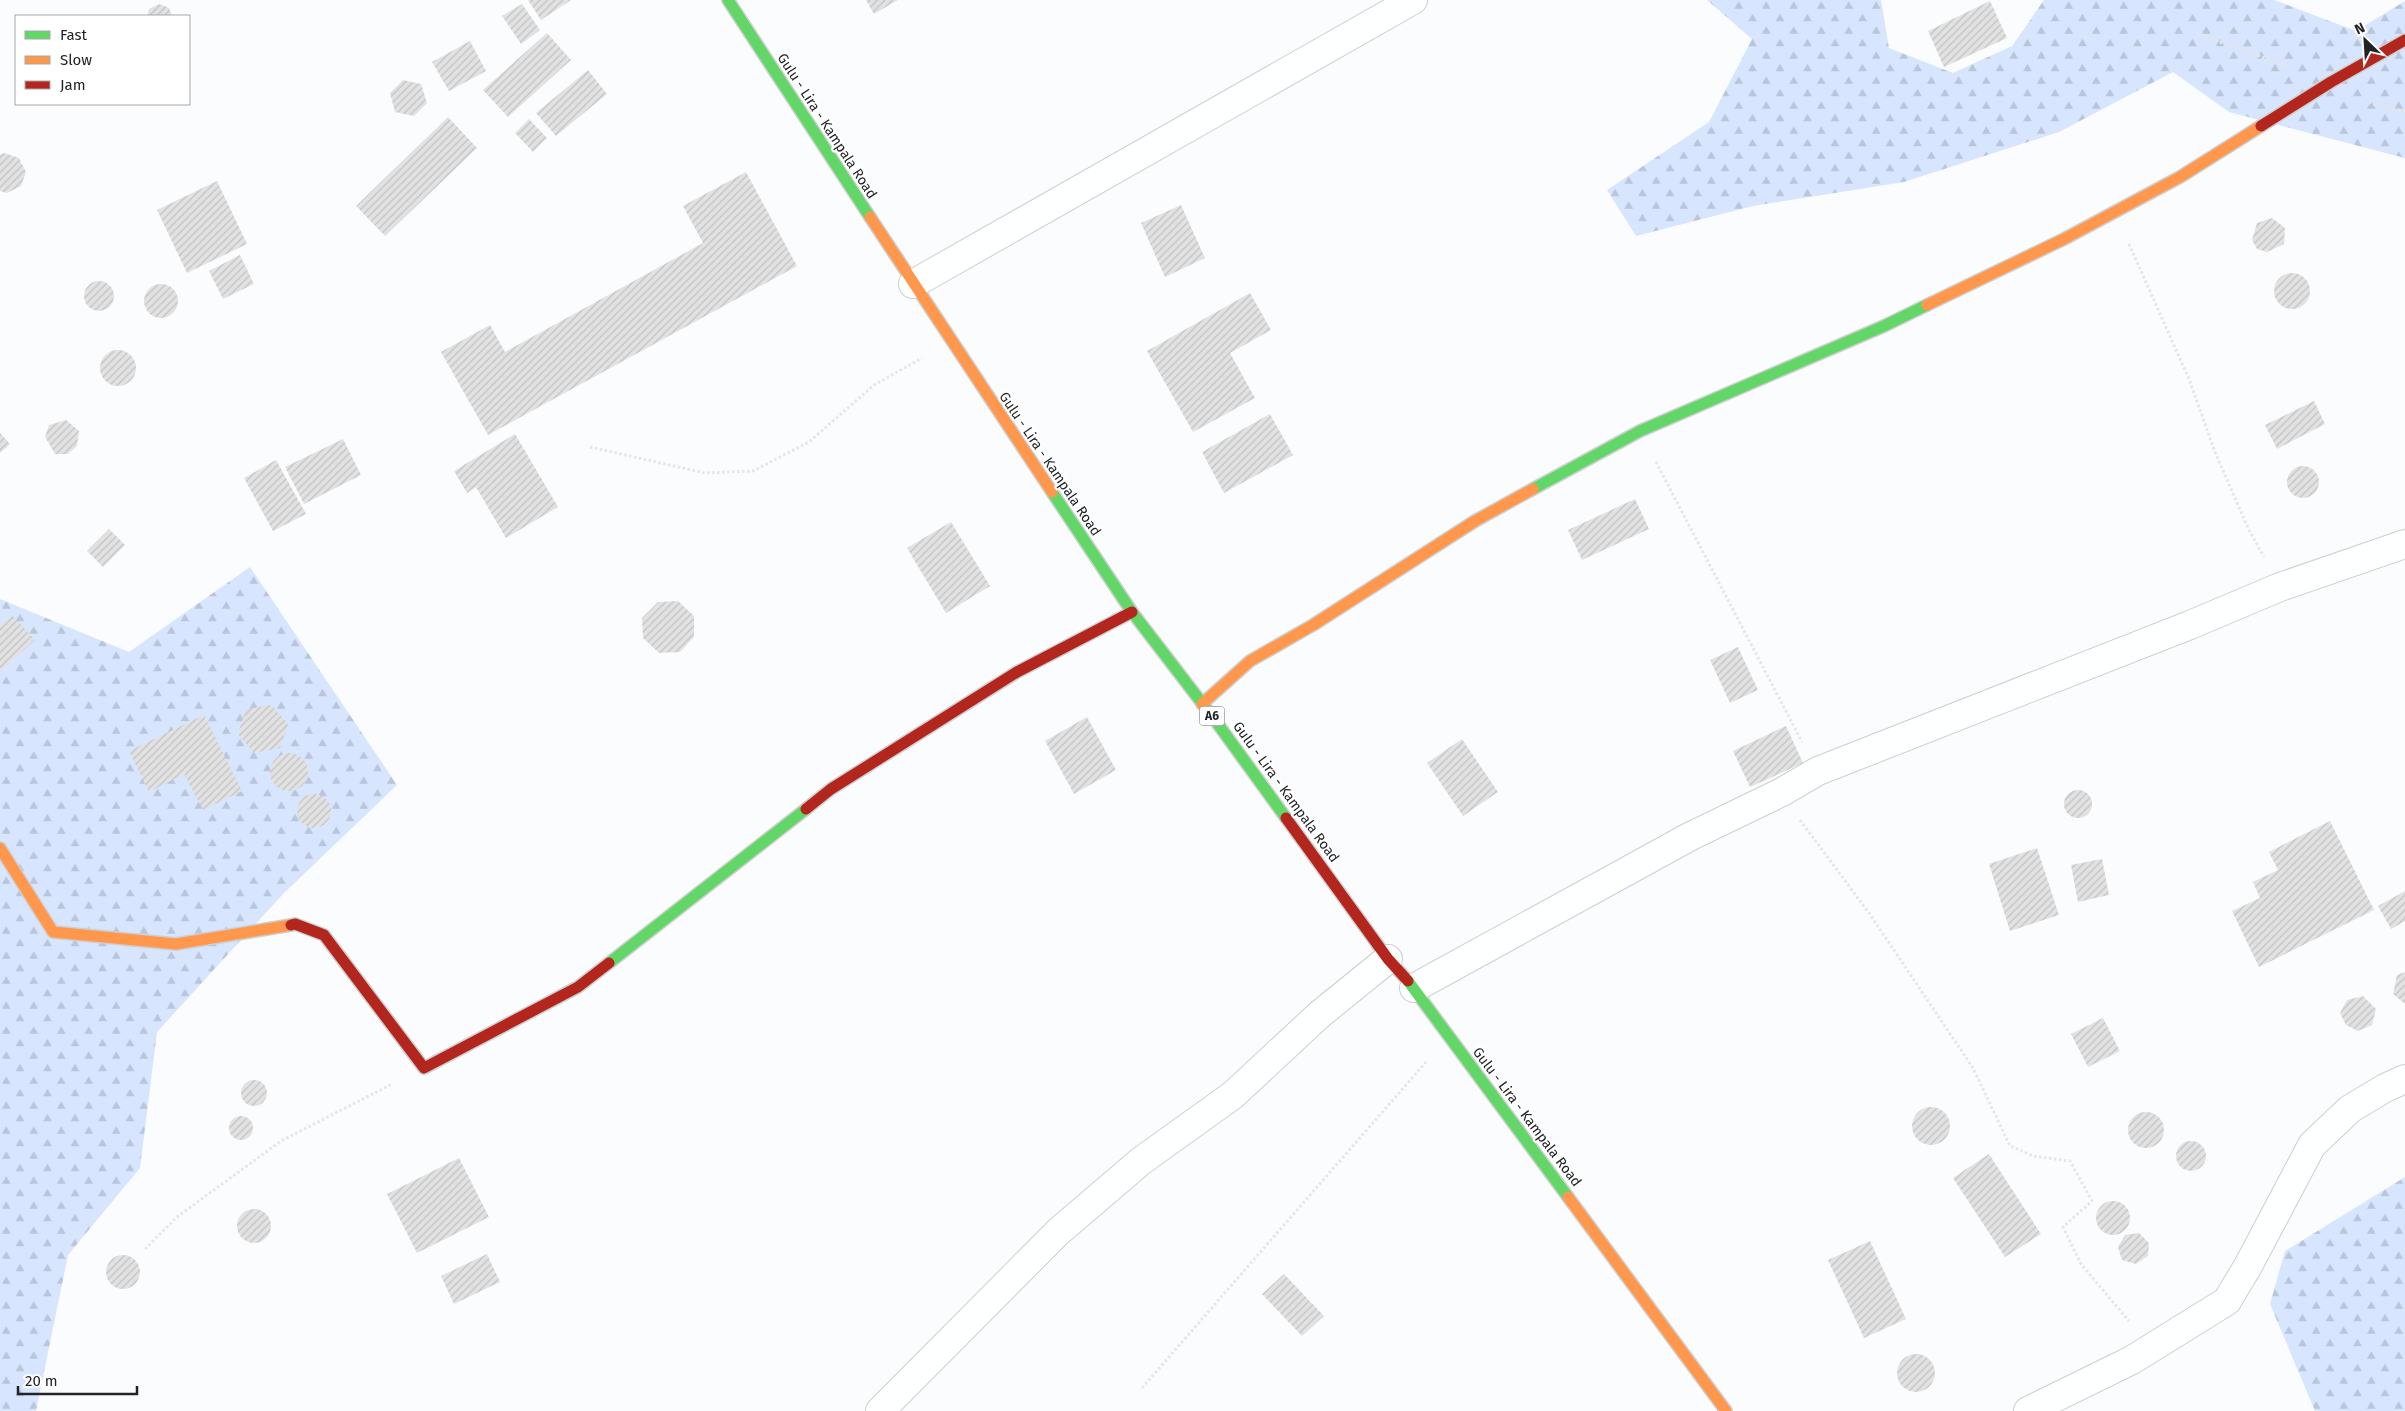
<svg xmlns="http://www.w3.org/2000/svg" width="2405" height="1411" font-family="'Fira Sans',sans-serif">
  <defs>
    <pattern id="forest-firs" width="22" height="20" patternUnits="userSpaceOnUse" patternTransform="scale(1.25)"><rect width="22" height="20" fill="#d7e6fe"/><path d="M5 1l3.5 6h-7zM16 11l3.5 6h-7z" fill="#b8c5da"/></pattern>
    <pattern id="building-hatch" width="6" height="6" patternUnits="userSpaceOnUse" patternTransform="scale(1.25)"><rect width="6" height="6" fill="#e2e2e2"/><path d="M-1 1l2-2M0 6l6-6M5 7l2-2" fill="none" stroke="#c2c2c2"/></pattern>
  </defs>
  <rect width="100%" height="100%" fill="#fafcfe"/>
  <path fill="url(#forest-firs)" d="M1707,0H1881L1889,48L1953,73L2012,46L2044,0H2274L2356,31L2405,1V158L2229,112L2173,72L2059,132L1904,182L1753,206L1636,236L1607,190L1709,122L1752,39Z
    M250,567L397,785L283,894L157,1032L140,1168L68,1255L36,1411H0V599L129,652Z
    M2405,1177V1411H2315L2270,1304L2285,1251Z"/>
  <path fill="url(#building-hatch)" d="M528,0H571L541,20Z
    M866,0H898L874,14Z
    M1990,1L2007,38L1944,67L1928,31Z
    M159,4L169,8L172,16H147L149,9Z
    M522,4L540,30L521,44L502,16Z
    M547,33L571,60L508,117L483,90Z
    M470,41L486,71L449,91L432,62Z
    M588,70L607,94L556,136L536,113Z
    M403,80L421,84L427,103L414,116L395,112L390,93Z
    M448,117L477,148L385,236L356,206Z
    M529,119L547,138L533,152L515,133Z
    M4,153L19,158L26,172L21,186L7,193L0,191V155Z
    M746,172L797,266L488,435L441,352L490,325L505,352L703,243L683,206Z
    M217,181L247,244L187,273L157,210Z
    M1181,205L1205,258L1165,277L1141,223Z
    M2272,218L2285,228L2284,244L2267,252L2257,249L2252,240L2257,223Z
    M240,255L254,284L223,299L209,271Z
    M2274 291a18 18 0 1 1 36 0a18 18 0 1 1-36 0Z
    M84 296a15 15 0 1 1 30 0a15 15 0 1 1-30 0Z
    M144 301a17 17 0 1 1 34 0a17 17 0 1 1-34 0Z
    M1250,293L1271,330L1230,353L1255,398L1193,432L1147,351Z
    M100 368a18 18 0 1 1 36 0a18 18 0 1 1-36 0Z
    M2314,401L2325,424L2277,449L2265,425Z
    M1270,414L1293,455L1224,493L1202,452Z
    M66,420L79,431L77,446L68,454H55L45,437L49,425Z
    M0,433L10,444L0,453Z
    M515,434L558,507L506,538L476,487L467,493L454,471Z
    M343,439L361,475L304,504L285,467Z
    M276,460L306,514L273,531L244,478Z
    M2287 482a16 16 0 1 1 32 0a16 16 0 1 1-32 0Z
    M1635,499L1649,529L1582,560L1568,530Z
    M951,522L990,586L946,613L907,548Z
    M109,529L125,545L103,567L87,551Z
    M678,601L694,616V637L680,652L659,653L643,638L642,618L658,602Z
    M12,615L35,640L0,672V627Z
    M1738,647L1758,690L1730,703L1710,660Z
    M271,705L288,724L280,748L254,753L238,734L246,709Z
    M204,715L242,791L203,810L184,774L149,792L129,751Z
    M1087,717L1116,770L1074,794L1045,741Z
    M1786,726L1803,763L1750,787L1733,751Z
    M1462,739L1498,792L1463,816L1427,763Z
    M270 772a19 19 0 1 1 38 0a19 19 0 1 1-38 0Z
    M2064 804a14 14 0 1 1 28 0a14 14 0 1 1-28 0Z
    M297 811a17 17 0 1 1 34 0a17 17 0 1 1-34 0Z
    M2330,821L2374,910L2259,967L2232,911L2260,898L2253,882L2278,870L2269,852Z
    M2037,848L2059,915L2010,931L1989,864Z
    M2102,859L2109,895L2078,902L2071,865Z
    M2405,891V921L2391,929L2378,906Z
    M2405,972V1004L2393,994L2397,975Z
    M2363,996L2376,1009L2372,1025L2358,1031L2346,1025L2340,1013L2347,1000Z
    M2103,1018L2120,1051L2088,1067L2071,1034Z
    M241 1093a13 13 0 1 1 26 0a13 13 0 1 1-26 0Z
    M1912 1126a19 19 0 1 1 38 0a19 19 0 1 1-38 0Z
    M2128 1130a18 18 0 1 1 36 0a18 18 0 1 1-36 0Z
    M229 1128a12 12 0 1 1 24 0a12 12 0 1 1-24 0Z
    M2176 1156a15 15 0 1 1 30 0a15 15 0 1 1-30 0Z
    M1989,1154L2041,1234L2005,1257L1953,1178Z
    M459,1158L489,1217L417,1253L387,1194Z
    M2096 1218a17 17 0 1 1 34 0a17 17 0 1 1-34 0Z
    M237 1226a17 17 0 1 1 34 0a17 17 0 1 1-34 0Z
    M2139,1233L2149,1243L2148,1256L2136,1264L2122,1260L2118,1247L2125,1235Z
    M1870,1241L1906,1319L1864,1338L1828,1260Z
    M487,1254L500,1282L454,1304L441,1276Z
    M106 1272a17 17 0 1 1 34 0a17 17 0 1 1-34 0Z
    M1284,1274L1324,1316L1302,1336L1262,1294Z
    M1897 1373a19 19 0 1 1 38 0a19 19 0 1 1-38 0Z"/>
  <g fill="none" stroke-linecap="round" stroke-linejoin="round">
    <defs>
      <path id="street" d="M913,284L1413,0
        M1414,988L1691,836L1782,792L1818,771L2190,625L2280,587L2405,544
        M880,1411L1058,1232L1141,1161L1233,1095L1319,1015L1388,959
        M2028,1411L2132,1360L2227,1301L2248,1266L2312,1145L2350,1109L2385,1088L2405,1079"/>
      <path id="fast" d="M728,0L870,217
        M1533,489L1640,431L1884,326L1927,305
        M1052,492L1132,612L1215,720L1286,818
        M609,963L806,809
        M1408,981L1568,1197"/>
      <path id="slow" d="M870,217L1052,492
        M1927,305L2064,239L2180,177L2261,126
        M1202,704L1250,661L1313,625L1475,521L1533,489
        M0,848L53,932L176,944L291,925
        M1568,1197L1726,1411"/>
      <path id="jam" d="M2261,126L2331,82L2405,40
        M806,809L831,789L1017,672L1132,612
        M1286,818L1388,959L1408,981
        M291,925L295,924L324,935L424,1068L578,987L609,963"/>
    </defs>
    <use href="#street" stroke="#cecfd1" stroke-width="30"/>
    <use href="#fast" stroke="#cecfd1" stroke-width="14"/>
    <use href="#slow" stroke="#cecfd1" stroke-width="14"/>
    <use href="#jam" stroke="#cecfd1" stroke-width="14"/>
    <path stroke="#e6e6e6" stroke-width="3" stroke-dasharray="2.5 2.5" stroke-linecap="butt" d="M2201,35L2290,67
      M2369,102L2380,107L2405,111
      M2129,244L2189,379L2215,452L2248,528L2264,557
      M590,447L705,473L753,471L809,442L874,385L922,358
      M1656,462L1802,742
      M1800,820L1869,913L1973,1068L2010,1146L2033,1156L2070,1161L2092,1201L2063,1227L2081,1264L2129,1321
      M145,1249L177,1217L281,1141L392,1084
      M1142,1388L1426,1062"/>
    <use href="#street" stroke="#feffff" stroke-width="28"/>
    <use href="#fast" stroke="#63d668" stroke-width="11"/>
    <use href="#slow" stroke="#ff974d" stroke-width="11"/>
    <use href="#jam" stroke="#b3261e" stroke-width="11"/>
  </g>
  <g text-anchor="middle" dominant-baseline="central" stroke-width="4.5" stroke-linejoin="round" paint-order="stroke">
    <rect fill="#fff" stroke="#646566" stroke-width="1" x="1199.5" y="706.5" width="25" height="19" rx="4"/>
    <g font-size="12" font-weight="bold" fill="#222325">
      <text x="1212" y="716">A6</text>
    </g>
    <g font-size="14" fill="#222325" stroke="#fff">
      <text transform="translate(827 126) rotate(57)">Gulu - Lira - Kampala Road</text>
      <text transform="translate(1050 464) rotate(56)">Gulu - Lira - Kampala Road</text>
      <text transform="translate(1286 792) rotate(54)">Gulu - Lira - Kampala Road</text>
      <text transform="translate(1527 1117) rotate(53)">Gulu - Lira - Kampala Road</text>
    </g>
  </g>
  <rect x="15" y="15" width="175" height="90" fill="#ffffff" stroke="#a7a7a8"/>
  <rect x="25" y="31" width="25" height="8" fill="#63d668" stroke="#a7a7a8"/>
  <text x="60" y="40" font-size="15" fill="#222325">Fast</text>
  <rect x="25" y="56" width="25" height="8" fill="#ff974d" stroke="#a7a7a8"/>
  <text x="60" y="65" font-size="15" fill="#222325">Slow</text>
  <rect x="25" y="81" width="25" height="8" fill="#b3261e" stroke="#a7a7a8"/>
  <text x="60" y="90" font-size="15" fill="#222325">Jam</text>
  <g transform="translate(2365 40) rotate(335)" stroke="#ffffff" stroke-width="4" paint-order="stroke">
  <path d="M0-4L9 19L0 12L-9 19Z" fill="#222325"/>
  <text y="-8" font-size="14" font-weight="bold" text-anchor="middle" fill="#222325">N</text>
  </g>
  <path d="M18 1386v8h119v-8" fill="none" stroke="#222325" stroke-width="2.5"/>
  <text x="25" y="1386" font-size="15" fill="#222325" stroke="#ffffff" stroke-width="4" paint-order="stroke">20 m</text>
</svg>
